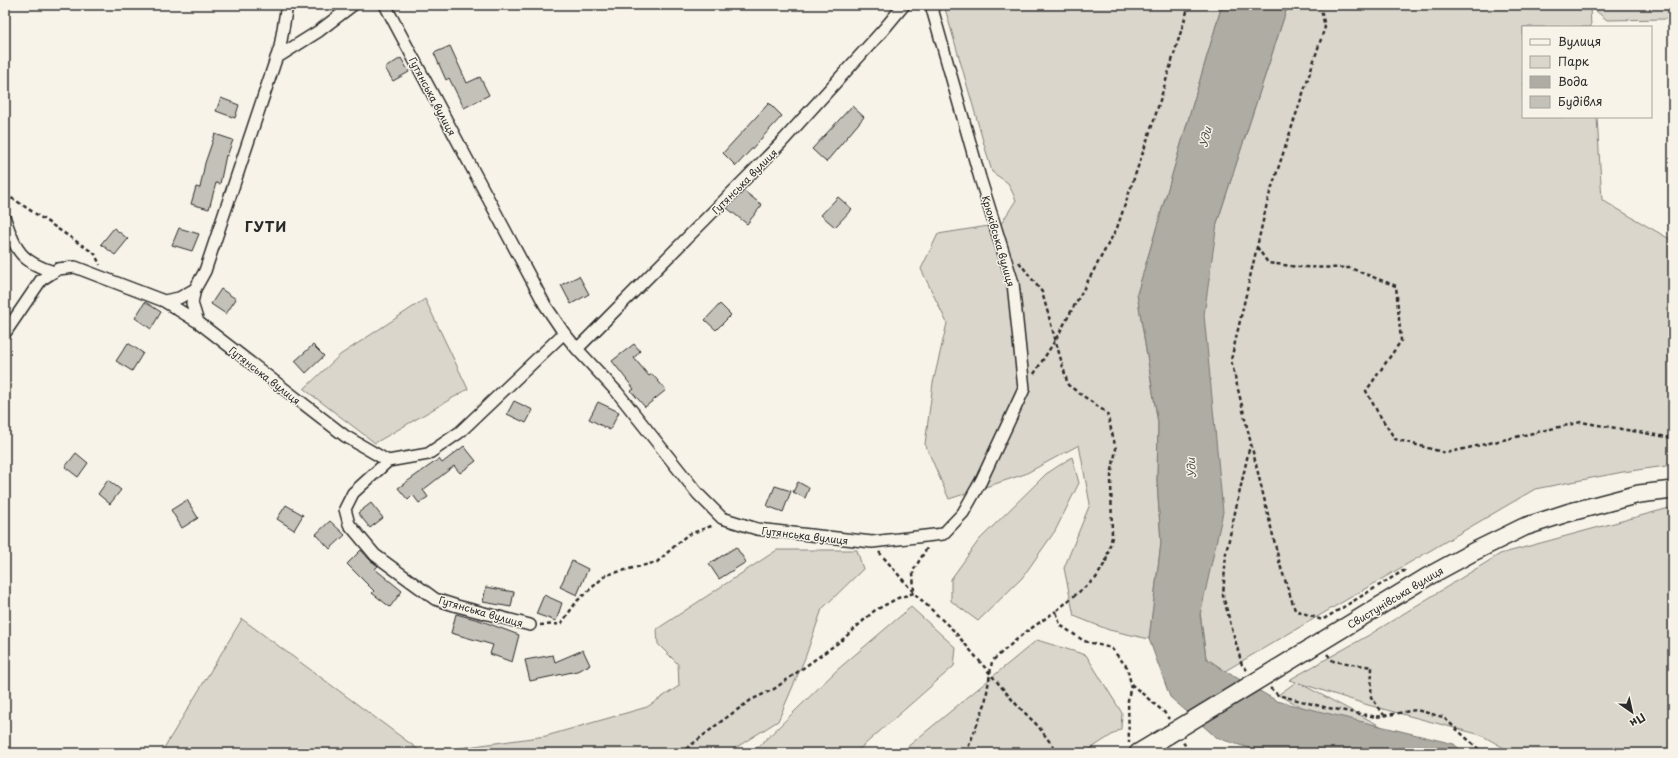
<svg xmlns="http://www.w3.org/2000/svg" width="1678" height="758" font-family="'Playpen Sans',sans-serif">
  <rect width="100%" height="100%" fill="#f7f3e8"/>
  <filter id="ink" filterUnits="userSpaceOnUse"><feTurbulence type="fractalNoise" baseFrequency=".025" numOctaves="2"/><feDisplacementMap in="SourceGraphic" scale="8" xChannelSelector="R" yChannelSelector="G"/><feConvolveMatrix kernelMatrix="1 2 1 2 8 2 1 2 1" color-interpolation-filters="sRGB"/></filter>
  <g filter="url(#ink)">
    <path fill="#dad6cc" stroke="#82807c" d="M944,5H1222L1137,294L1158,423L1157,481L1161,543L1149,639L1109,630L1074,616L1064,568L1090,504L1079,445L1025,474L949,499L925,444L933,383L947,323L921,269L938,234L1001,224L1016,200L1008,183L992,172Z
      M1288,5H1673V17L1667,19L1607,20L1590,6L1591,27H1523V117H1597L1602,200L1673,241V465L1623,472L1535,489L1225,671L1206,658L1200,611L1199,315L1217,223Z
      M425,299L468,389L375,443L304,389L340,355Z
      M1072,457L1079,483L1055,531L1022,578L978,621L951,601V579L979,540L1046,474Z
      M1673,507V753H1513L1481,735L1368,705L1299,683L1432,753H1395L1278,695L1296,682L1289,680L1369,635L1500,554Z
      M777,550H857L863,569L822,609L805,658L778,721L732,750L725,753H424L546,736L647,707L679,686L678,664L658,644L657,629Z
      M911,607L956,648L954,666L855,753H752L837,670Z
      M242,619L423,753H161Z
      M1037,640L1086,655L1122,713L1121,729L1084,753H900Z"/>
    <path fill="#afaca4" stroke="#7a7874" d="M1222,5H1288L1217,223L1204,315L1223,512L1200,615L1206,658L1225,671L1277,701L1454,744L1464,753H1265L1217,738L1170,697L1149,639L1161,543L1157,481L1158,423L1137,294Z"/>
    <path fill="#c4c1b9" stroke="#2b2b2b" d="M450,46L467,83L480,77L489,95L464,108L449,78L446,80L434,53Z
      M401,58L409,72L393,81L385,68Z
      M221,98L239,105L235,118L216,111Z
      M769,103L782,116L736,166L723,153Z
      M852,106L864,117L826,162L812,149Z
      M215,134L233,140L227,156L226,155L220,184L216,183L209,209L191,204L196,187L200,188L205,163Z
      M744,191L762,205L747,224L727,208Z
      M838,197L852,209L835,227L821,215Z
      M114,228L128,239L115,255L101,244Z
      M179,228L199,234L192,251L172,245Z
      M579,276L589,294L571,304L561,285Z
      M221,289L236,299L226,314L211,304Z
      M145,302L161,312L151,329L135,318Z
      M720,304L731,315L716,330L705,320Z
      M128,343L143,353L132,371L116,361Z
      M634,344L640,351L634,358L649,376L652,374L666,390L645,407L631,391L634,389L612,361Z
      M313,345L324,356L306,373L295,361Z
      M514,401L533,410L526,423L507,414Z
      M598,402L619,412L610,430L589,419Z
      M464,446L476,461L460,473L454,466L423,490L428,497L419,503L413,495L408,500L398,488L439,459L442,463Z
      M76,453L88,463L78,477L65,467Z
      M108,480L121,490L110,504L98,494Z
      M798,482L809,488L805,498L793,492Z
      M775,486L791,491L783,512L767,506Z
      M187,500L198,518L182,528L171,510Z
      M371,503L383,518L370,528L358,513Z
      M286,505L303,515L294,530L277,519Z
      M330,521L345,535L330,549L316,534Z
      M736,547L746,562L719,579L709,564Z
      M361,550L370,560L378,566L375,569L402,591L390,607L372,593L374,591L347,564Z
      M572,561L588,569L577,595L560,587Z
      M486,587L514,592L511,607L483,602Z
      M544,595L562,603L556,621L536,614Z
      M456,614L479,620L519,635L512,662L490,654L493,645L451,633Z
      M583,650L590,665L577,671L530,681L525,660L553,655L555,662Z"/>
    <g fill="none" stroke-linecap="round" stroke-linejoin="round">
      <defs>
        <path id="street" d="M385,5L545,305L564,333L577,349L617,392L698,494L722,518L757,529L872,542L943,534L963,513L981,481L1024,389L1013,283L980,178L931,5
          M276,58L319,31L353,5
          M5,219C16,250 20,262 54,272
          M195,289L192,303L198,322
          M164,301L198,322L345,436L388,461L428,454L460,432L564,333
          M5,333L41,280L58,269L75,267L164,301L179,298L195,289L205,271L280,47L287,5
          M577,349L780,144L884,29L904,5
          M388,461L353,493L345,509L349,524L375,555L435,599L457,606L530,625"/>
        <path id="primary" d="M1278,668L1427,577L1473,552L1524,527L1567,513L1639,494L1673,490
          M1138,753L1168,735"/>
      </defs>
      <use href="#street" stroke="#2b2b2b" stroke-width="14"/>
      <use href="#primary" stroke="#2b2b2b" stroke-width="20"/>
      <path stroke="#2b2b2b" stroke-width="2.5" stroke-dasharray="4 3" stroke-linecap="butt" d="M1320,5L1325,27L1268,199L1231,360L1280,565L1295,610L1322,620L1403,571L1407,572
        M5,195L15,200L95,254L100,265
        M1257,247L1268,263L1299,267L1350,268L1396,286L1401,341L1366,391L1377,411L1395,439L1446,453L1581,422L1673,438
        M1019,262L1042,292L1068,385L1107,413L1116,449L1111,476L1112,537L1106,561L1096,578L1056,611L1060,625L1084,641L1111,648L1127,667L1131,684L1128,700L1129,743
        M1034,374L1056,339L1117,228L1154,120L1189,5
        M879,552L914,593L954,631L1015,703L1038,726L1058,753
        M540,625L561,624L577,601L606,575L657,562L687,535L714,525
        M1327,654L1333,661L1372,667L1371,697L1384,715
        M1247,670L1242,665L1223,596L1226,553L1250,445
        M1131,684L1164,712L1169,719
        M1270,688L1278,695L1324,707L1376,717L1416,710L1443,717L1483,753
        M1183,742L1190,753
        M681,753L723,720L751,700L774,689L842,640L874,611L898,598L914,593L913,571L927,548
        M966,753L985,704L992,661L1023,634L1056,611"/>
      <use href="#street" stroke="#f7f3e8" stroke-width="11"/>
      <use href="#primary" stroke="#f7f3e8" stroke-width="17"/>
      <defs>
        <path id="primary-bridge" d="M1168,735L1278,668"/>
      </defs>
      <use href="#primary-bridge" stroke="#2b2b2b" stroke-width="20" stroke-linecap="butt"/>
      <use href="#primary-bridge" stroke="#f7f3e8" stroke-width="17"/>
    </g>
  </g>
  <g text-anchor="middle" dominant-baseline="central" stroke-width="3" stroke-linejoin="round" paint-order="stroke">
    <g font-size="10" fill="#2b2b2b" stroke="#f7f3e8">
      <text transform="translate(433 96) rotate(62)">Гутянська вулиця</text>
      <text transform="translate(744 181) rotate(-45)">Гутянська вулиця</text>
      <text transform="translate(999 241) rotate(74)">Крюківська вулиця</text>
      <text transform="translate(265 375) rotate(38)">Гутянська вулиця</text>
      <text transform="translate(805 535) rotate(7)">Гутянська вулиця</text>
      <text transform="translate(1395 597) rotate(-31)">Свистунівська вулиця</text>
      <text transform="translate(481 611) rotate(16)">Гутянська вулиця</text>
    </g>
    <g font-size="11" font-style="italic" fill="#53524f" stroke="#f7f3e8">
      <text transform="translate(1205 137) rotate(-76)">Уди</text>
      <text transform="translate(1191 468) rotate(-95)">Уди</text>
    </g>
    <g font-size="14" font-weight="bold" letter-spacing="1" fill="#2b2b2b" stroke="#f7f3e8">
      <text x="266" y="226">ГУТИ</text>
    </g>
  </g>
  <rect width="1678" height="758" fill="none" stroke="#f7f3e8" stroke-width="20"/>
  <rect x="10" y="10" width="1658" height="738" fill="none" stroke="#2b2b2b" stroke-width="1.5" filter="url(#ink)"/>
  <rect x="1522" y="26" width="130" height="92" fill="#f7f3e8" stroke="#a5a39c"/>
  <rect x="1530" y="39" width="20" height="6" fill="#f7f3e8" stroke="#a5a39c"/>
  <text x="1558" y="46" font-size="12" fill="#2b2b2b">Вулиця</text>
  <rect x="1530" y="56" width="20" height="12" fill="#dad6cc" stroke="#a5a39c"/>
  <text x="1558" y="66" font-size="12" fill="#2b2b2b">Парк</text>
  <rect x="1530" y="76" width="20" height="12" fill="#afaca4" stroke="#a5a39c"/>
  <text x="1558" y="86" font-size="12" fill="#2b2b2b">Вода</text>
  <rect x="1530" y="96" width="20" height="12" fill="#c4c1b9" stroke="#a5a39c"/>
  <text x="1558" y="106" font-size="12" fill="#2b2b2b">Будівля</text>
  <g transform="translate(1632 712) rotate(146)" stroke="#f7f3e8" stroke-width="3" paint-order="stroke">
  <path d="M0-3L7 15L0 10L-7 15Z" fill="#2b2b2b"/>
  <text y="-6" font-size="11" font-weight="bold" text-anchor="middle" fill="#2b2b2b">Пн</text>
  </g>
</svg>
